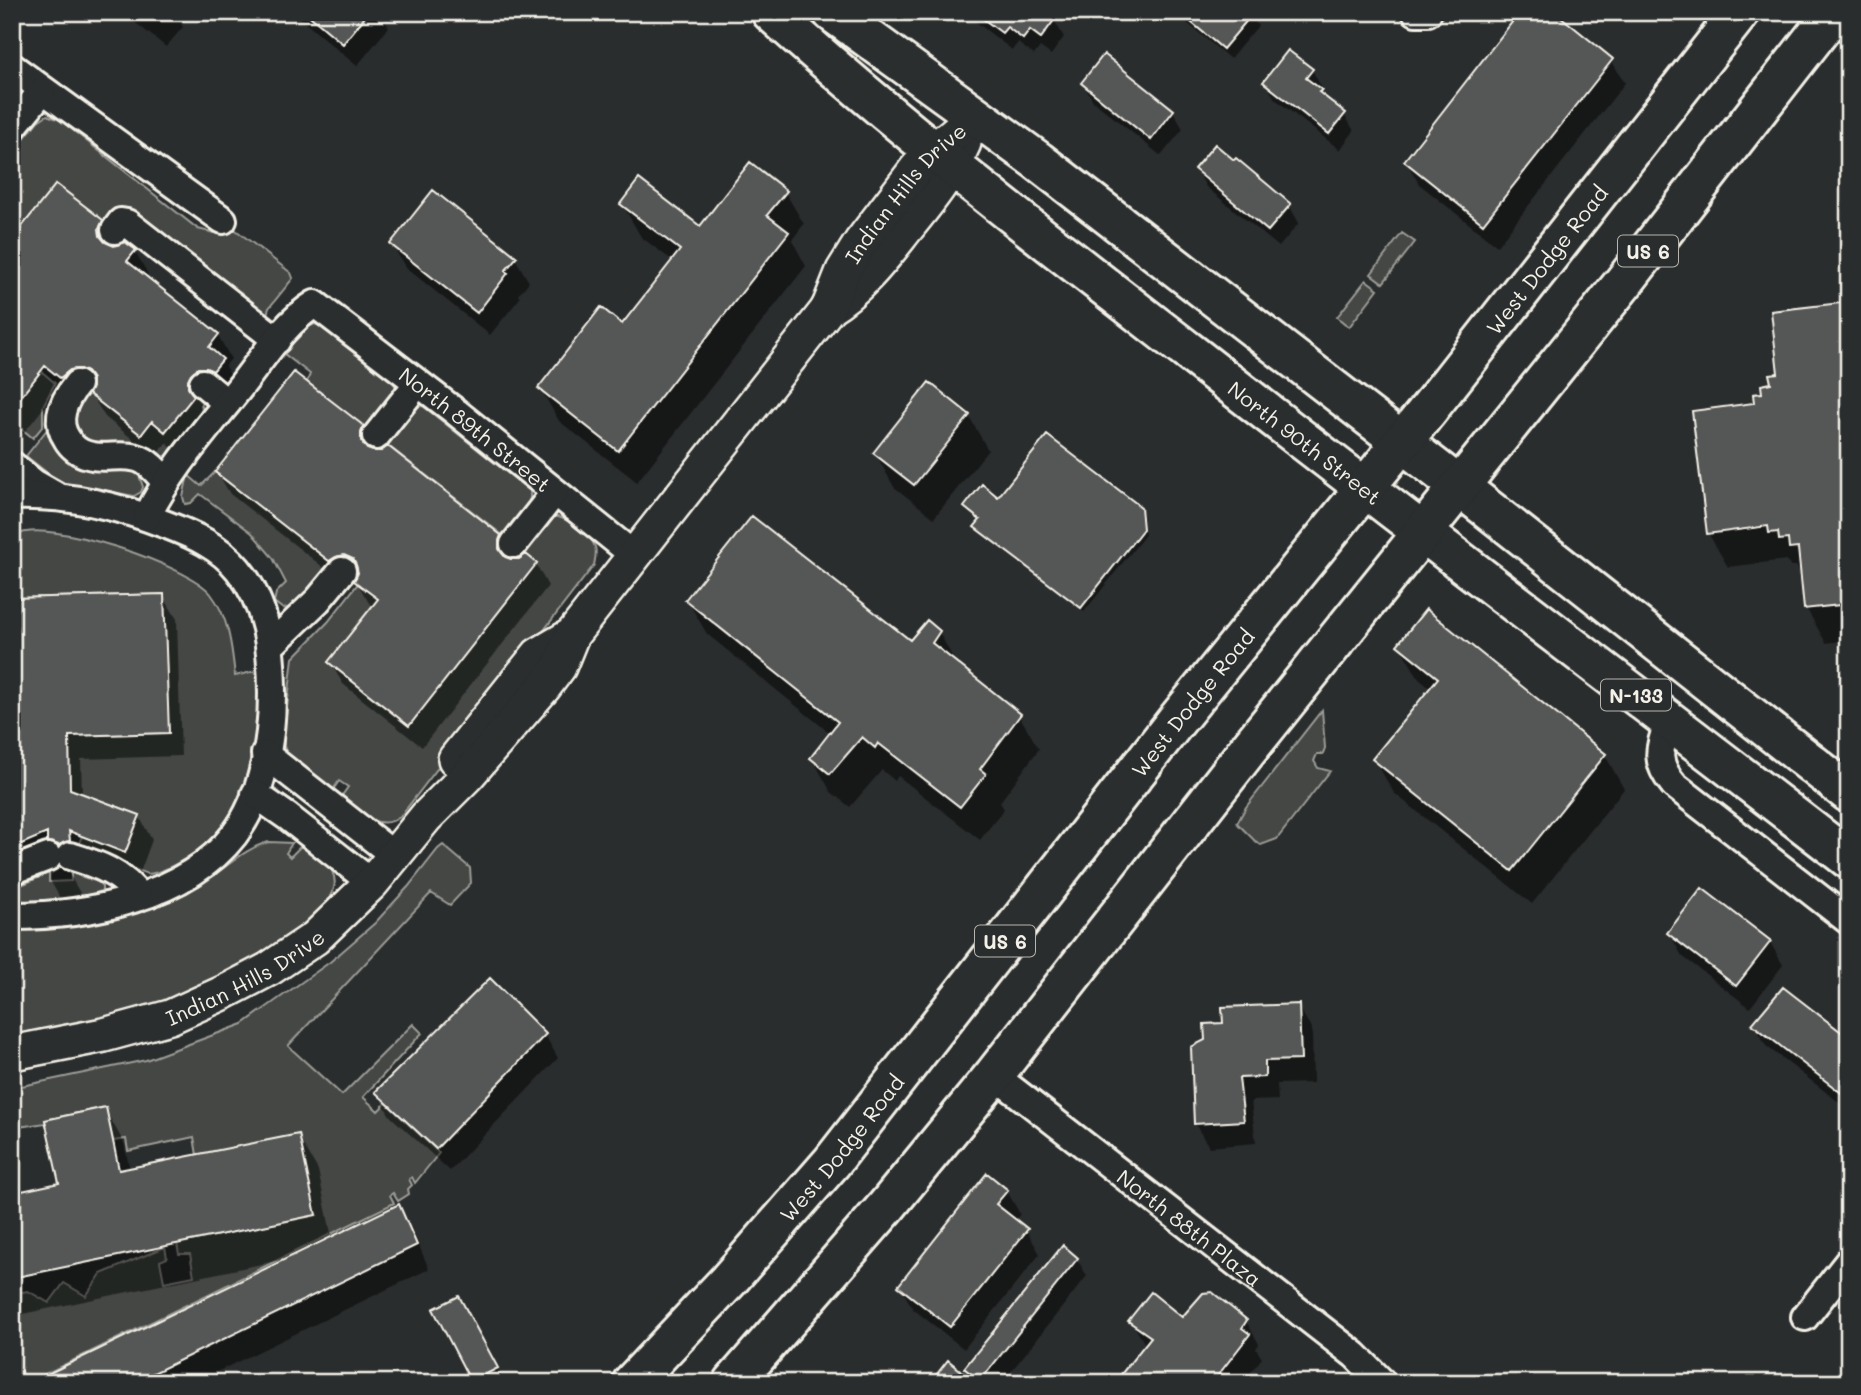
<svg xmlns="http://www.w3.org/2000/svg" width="1861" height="1395" font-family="Mali,sans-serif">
  <rect width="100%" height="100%" fill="#2a2d2e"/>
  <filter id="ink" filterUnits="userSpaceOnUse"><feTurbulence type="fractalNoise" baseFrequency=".0143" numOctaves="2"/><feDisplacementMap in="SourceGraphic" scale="14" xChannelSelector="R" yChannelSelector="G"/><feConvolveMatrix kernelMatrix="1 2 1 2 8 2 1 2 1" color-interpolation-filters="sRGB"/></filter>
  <g filter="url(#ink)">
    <path fill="#444645" stroke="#9c9c96" stroke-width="2" d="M47,115L60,120L198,229L214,233L232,227L291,273L293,278L269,308L266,317L120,210L113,212L104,221L56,184L12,239V154L38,121Z
      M1402,233L1415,242L1383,283L1371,274Z
      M1366,280L1378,289L1349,327L1337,317Z
      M315,324L325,328L394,383L397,392L368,430L307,382L310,374L283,353L303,329Z
      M41,371L55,383L43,406V426L33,438L12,421V408Z
      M86,392L141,435L152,421L165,431L194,395L201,402L203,411L170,454C158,464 143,448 130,444C115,439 97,450 83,439C75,432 74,424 73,414Z
      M423,406L530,491C532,510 516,523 505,537L386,444L414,407Z
      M49,427C52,452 76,470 101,471C118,472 122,463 139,475L143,487L141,492L134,496L59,482L26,456Z
      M215,472L333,564L296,606L283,609L274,602L276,593L286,583L273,558L252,533L200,494L191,503L185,504L183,497L188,475L201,486Z
      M554,516C569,519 590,533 595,547C597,553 595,560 594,565L400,817C377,833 359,811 341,797L348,787L339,781L332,791L287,754L284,746V732L293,658L328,622L385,549L405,564L328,662L409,725L537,563L523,552Z
      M12,522L16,535C49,518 188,565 211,594C229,617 232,649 235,676L260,670C258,739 252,823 183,860C172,866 160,873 148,874L77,848L82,836L126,852L140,815L70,789L69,736L168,733L164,594L12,598Z
      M1322,710L1325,748L1323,754H1317L1314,761L1318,768L1330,771L1277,839L1261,845L1254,840L1237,823L1246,807Z
      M269,842L292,843L286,853L290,857L301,846C317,853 339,868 334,888C324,928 201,987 163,1001C115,1018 62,1026 12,1036V930C83,930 148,914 209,878C230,865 245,848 269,842Z
      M443,845L470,868L471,883L450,905L431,893L288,1046L342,1095L413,1024L422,1033L363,1097L378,1111L386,1103L439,1153L415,1183L412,1177L409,1179L412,1185L408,1189L409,1194L398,1201L393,1193L390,1195L394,1203L27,1383H12V1344L19,1342L12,1309V1284L16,1293L28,1291L49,1303L64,1283L86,1296L101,1274L165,1247L167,1258L160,1261L164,1282L194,1276L190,1254H179L177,1244L316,1215L197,1155L194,1137L128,1151L126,1139L113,1141L105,1107L45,1120L46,1123L18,1127L12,1088L146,1060L243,1024L330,962L375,923L408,887L438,849Z
      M49,873V882L71,881V873L98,882L102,886V890C88,903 33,902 12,902V889Z"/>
    <path fill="#0007" fill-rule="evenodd" d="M122,12H181L177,17L183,27L166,47Z
      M292,12H380L389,27L357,66Z
      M970,12H1044L1054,20L1064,37L1051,55L1040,47L1034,55L1018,43L1012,50L976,22Z
      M1174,12H1248L1258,26L1230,59Z
      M1611,60L1625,83L1497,246L1419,184L1406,161Z
      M1312,70L1322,88L1320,90L1325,99L1344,114L1354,131L1340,150L1275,99L1265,82Z
      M1083,84L1173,111L1183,129L1161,156L1093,101Z
      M1196,169L1289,205L1299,223L1279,247L1206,187Z
      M785,192L804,224L792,240L806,266L637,482L559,421L540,388L623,327L673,261L641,237L622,204L700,228Z
      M101,222L116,247L135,251L148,274L145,278L218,335L231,359L225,366L235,383L203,397L200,404V411L206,420L179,454L166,443L155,457L105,417L91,394L92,391L85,392L59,388L23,434L12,425V242Z
      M392,244L515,258L529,282L518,295L520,298L490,335L405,267Z
      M1849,304V640L1826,643L1806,608L1801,574L1796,566H1790L1786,560L1728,567L1708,533L1756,405L1779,374Z
      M969,416L988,450L934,518L894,487L875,453Z
      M362,428L375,450L374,453L500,536L513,558L512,561L536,564L548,586L422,747L343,684L330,662L374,607L369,603L356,581L358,577L349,578L343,583L230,494L217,472Z
      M998,499L1140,508L1143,513L1145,535L1084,612L979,532L976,527L981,522L966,507Z
      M163,596L177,619L181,756L81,759L82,795L139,816L152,840L139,875L82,853L58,857L12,877V600ZM51,841L67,847L66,850L51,845Z
      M687,600L910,642L939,632L958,667L1019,715L1039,749L1000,802L1004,809L980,840L898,776L895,781L882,770L850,807L831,792L812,758L831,734L707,634Z
      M1399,645L1605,755L1624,789L1532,904L1394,793L1374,759L1431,689L1419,679Z
      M60,869L69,874L83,898L64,905L51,882V875Z
      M1669,933L1770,942L1783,965L1750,1008L1682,956Z
      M1298,1006L1312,1029L1313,1083L1277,1084L1278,1100L1251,1101L1256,1143L1209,1147L1195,1124L1207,1041Z
      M1754,1025L1849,1040V1113L1840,1103L1766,1046Z
      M545,1035L558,1058L450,1171L390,1116L377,1093Z
      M105,1109L124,1143L130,1170L298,1136L318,1170L332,1238L398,1206L412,1229L429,1269L194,1383H33L285,1259L13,1316L12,1195L61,1184Z
      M1007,1191L1020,1214L1015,1221L1027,1231L1040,1254L964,1349L913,1309L900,1286Z
      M1077,1259L1087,1276L1002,1383H975L967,1369Z
      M458,1298L505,1383H474L436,1310Z
      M1182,1319L1246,1321L1259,1344L1256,1349L1262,1358L1243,1383H1116L1146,1346L1131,1321Z"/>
    <path fill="#555756" stroke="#f4f1e8" stroke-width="2" d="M305,12H369L343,44Z
      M974,12H1060L1041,38L1030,30L1023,39L1007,27L1002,33Z
      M1179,12H1254L1223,49Z
      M1520,12H1555L1613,59L1483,224L1404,161Z
      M1288,50L1313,69L1306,78L1322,90L1319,92L1346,113L1329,134L1263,82Z
      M1104,54L1174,110L1151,140L1081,83Z
      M1215,144L1234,160L1236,158L1291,204L1268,231L1194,169Z
      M750,162L787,191L767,215L789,232L618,451L538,388L601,307L622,324L680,250L620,204L639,179L700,226Z
      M56,184L103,220L99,229L100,236L105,242L114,246L125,242L136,250L127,261L219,334L209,347L223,359L213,371L206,368H198L191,374L188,380V388L194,396L165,432L152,421L141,435L89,394L92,387V379L87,372L80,369L70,370L60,378L45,366L12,408V239Z
      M433,190L517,257L505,271L508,273L477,313L390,244Z
      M1849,302V604L1804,609L1798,548L1789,549L1788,539L1779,540L1778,532L1769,533L1768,526L1707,534L1692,411L1754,403L1753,394L1762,393L1761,385L1771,383L1769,374L1778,373L1771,311Z
      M294,372L364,426L361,433V441L367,449L373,451H381L388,446L501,535L499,541V549L505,557L511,559H519L526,554L537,563L409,726L328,662L378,599L354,581L358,573L356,565L353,559L344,555L336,557L329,561L215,472Z
      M929,382L970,415L914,485L873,453Z
      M1047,435L1141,507L1143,529L1081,608L974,527L980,520L964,507L982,484L998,497Z
      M752,516L910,640L927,620L940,631L932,643L1021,714L980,769L986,774L960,807L878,743L875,748L862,737L830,774L810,758L838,722L685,600Z
      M164,594L169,733L69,736L70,789L140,815L125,853L69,831L70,841L59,845L47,842V833L12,848V598Z
      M1426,609L1606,754L1512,871L1372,759L1438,678L1397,645Z
      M1702,888L1771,941L1736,986L1667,933Z
      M490,978L546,1034L436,1149L375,1092Z
      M1783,987L1849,1038V1099L1752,1024Z
      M1299,1004L1301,1060L1265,1061V1077L1239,1078L1244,1121L1194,1124L1191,1047L1205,1040L1204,1024L1223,1023L1222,1007Z
      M106,1107L119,1170L299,1134L316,1215L12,1278V1193L59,1183L45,1120Z
      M987,1173L1008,1190L996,1204L1028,1229L950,1327L898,1286Z
      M399,1204L417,1245L133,1383H29Z
      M1063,1245L1078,1258L980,1381L964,1368Z
      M1151,1292L1182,1317L1203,1293L1212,1292L1247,1320L1242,1328L1250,1334L1212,1383H1114L1151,1337L1128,1321Z
      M459,1296L498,1368L471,1382L433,1309Z
      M948,1360L976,1383H930Z"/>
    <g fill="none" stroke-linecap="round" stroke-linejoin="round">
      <defs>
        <g id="minor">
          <path d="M1416,12H1428"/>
          <path d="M12,67L223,220"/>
          <path d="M12,128L42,91"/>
          <path d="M115,230L121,222L127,223L277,340"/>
          <path d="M203,383L227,403"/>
          <path d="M77,384C64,400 54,420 67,439C71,446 79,453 88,455C104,460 120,453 137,458C149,461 158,473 166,483"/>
          <path d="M376,436L418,383"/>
          <path d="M12,465L34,483L55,495"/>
          <path d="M12,496C67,494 116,505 167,525C193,535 219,546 238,569C267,604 272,649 272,694C272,740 263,797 234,835C185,898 87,916 12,916"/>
          <path id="s1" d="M147,517C170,469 207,429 240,387C263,358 284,323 315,304L456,412L635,556"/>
          <path d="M514,544L555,492"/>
          <path d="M270,646L318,600L342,571"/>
          <path d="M1669,720C1660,748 1653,760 1674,785L1849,921"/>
          <path d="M265,754L395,856"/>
          <path d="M255,794L288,817L372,883"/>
          <path d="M70,856C97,864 123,873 139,897"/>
          <path d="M12,871L48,857"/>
          <path id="s2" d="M994,1075L1355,1355L1383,1383"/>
          <path d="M1805,1317L1849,1261"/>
        </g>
        <g id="tertiary">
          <path d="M828,308C861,288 883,258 907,228C929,201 950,175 964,143"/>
          <path d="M455,759L538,655L572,635"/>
          <path id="s3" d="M12,1053L104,1035L170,1017L225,992L269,969L315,938L372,883L426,817L468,775L544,687L559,667L572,635L828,309L843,271L861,242L917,168L933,151L976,115"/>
        </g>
        <g id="primary">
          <path id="s4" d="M771,12C904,132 1046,241 1188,351C1407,522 1629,689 1849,859"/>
          <path d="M832,12L1038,161L1460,487L1849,793"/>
        </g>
        <g id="trunk">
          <path id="s5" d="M632,1383L728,1281L832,1162L1176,721L1428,410L1740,12"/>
          <path d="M733,1383L886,1207L994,1075L1246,752L1624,282L1834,12"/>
        </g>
      </defs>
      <use href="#minor" stroke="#f4f1e8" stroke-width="32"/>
      <use href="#tertiary" stroke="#f4f1e8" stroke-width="38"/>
      <use href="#primary" stroke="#f4f1e8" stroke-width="44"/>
      <use href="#trunk" stroke="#f4f1e8" stroke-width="44"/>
      <use href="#minor" stroke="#2a2d2e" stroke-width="26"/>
      <use href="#tertiary" stroke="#2a2d2e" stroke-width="33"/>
      <use href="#primary" stroke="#2a2d2e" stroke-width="38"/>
      <use href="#trunk" stroke="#2a2d2e" stroke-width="38"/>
    </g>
  </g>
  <g text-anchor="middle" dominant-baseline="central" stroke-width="6" stroke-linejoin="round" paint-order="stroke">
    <g fill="#2a2d2e" stroke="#b7b6b0" stroke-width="2">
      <rect x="1618" y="235.5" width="60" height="31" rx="5"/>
      <rect x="1601" y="679.5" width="70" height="31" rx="5"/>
      <rect x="975" y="925.5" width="60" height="31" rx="5"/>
    </g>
    <g font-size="19" font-weight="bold" fill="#f4f1e8">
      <text x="1648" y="251">US 6</text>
      <text x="1636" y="695">N-133</text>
      <text x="1005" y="941">US 6</text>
    </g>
    <g font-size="21" fill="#f4f1e8" stroke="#2a2d2e">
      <text stroke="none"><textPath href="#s3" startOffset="1283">Indian Hills Drive</textPath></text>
      <text stroke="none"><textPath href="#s5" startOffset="1449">West Dodge Road</textPath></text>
      <text stroke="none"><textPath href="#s1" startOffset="476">North 89th Street</textPath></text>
      <text stroke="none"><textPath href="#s4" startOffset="686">North 90th Street</textPath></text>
      <text stroke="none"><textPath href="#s5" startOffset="882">West Dodge Road</textPath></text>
      <text stroke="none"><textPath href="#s3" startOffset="247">Indian Hills Drive</textPath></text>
      <text stroke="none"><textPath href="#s5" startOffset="315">West Dodge Road</textPath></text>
      <text stroke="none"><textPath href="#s2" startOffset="248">North 88th Plaza</textPath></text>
    </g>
  </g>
  <rect width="1861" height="1395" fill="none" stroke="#2a2d2e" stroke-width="42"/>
  <rect x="21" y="21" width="1819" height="1353" fill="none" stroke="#f4f1e8" stroke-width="2.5" filter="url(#ink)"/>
</svg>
